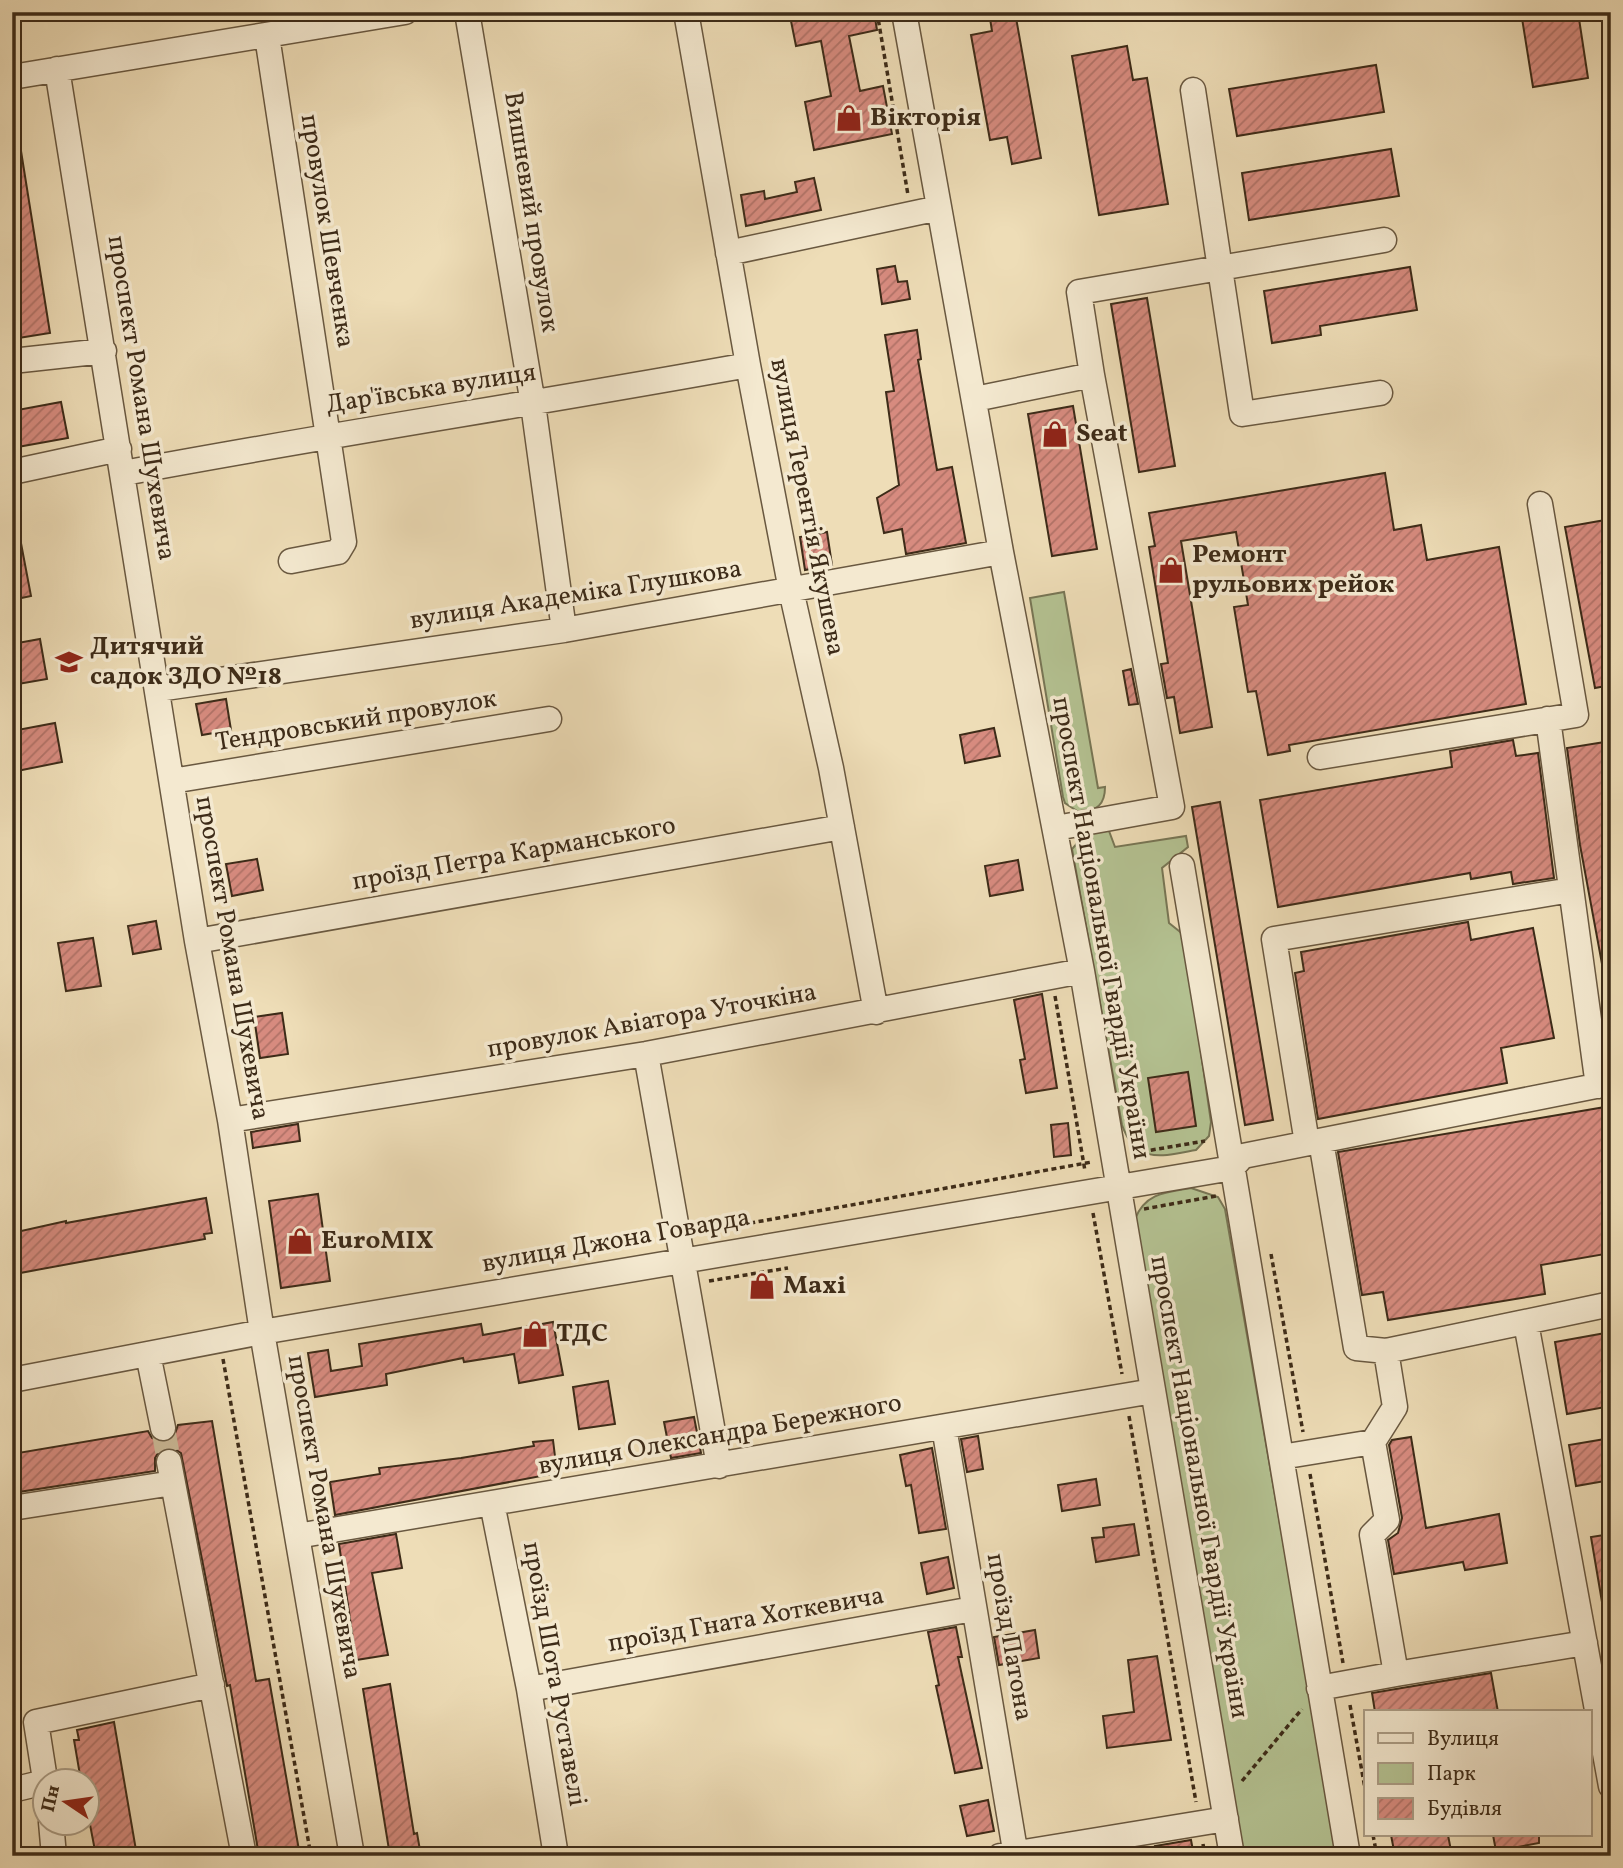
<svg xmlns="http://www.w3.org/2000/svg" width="1623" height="1868" font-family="Vollkorn,serif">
  <defs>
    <pattern id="building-hatch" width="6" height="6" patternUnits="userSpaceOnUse" patternTransform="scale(1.75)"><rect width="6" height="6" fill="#d78b7f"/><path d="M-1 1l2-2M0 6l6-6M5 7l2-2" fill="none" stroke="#b07267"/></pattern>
  </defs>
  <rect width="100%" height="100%" fill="#eeddb7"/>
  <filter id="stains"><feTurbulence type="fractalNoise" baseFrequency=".00286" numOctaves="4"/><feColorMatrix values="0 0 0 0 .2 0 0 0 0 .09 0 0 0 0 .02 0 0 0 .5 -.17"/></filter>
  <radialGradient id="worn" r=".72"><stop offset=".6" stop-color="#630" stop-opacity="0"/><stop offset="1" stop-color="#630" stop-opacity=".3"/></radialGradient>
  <path fill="#b4c292" stroke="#787655" stroke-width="2" d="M1064,592L1098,788L1105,787C1105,805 1097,810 1080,813L1065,803L1063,797L1030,598Z
    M1101,828L1109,831L1115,847L1186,836L1188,847L1162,868L1169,923L1184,935L1211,1122L1209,1136L1196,1150C1163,1156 1136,1165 1122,1125L1072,849L1088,831Z
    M1191,1188L1218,1197L1225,1209L1338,1856H1243L1135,1219C1145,1193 1166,1192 1191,1188Z"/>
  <path fill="url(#building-hatch)" stroke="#3d2b18" stroke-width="2" d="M834,12H874L877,30L849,36L860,91L883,86L892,134L814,150L805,102L831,96L821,41L796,46L791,21Z
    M989,12H1015L1041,158L1012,164L1007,137L990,140L971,35L992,31Z
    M1521,12H1578L1588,78L1533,87Z
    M1127,46L1133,80L1147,78L1168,204L1099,215L1072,56Z
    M1376,65L1384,112L1237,136L1229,89Z
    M1391,149L1399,196L1249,220L1242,173Z
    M21,151L50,333L12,339V152Z
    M814,178L821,210L746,226L741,195L764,191L765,199L797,192L795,182Z
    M895,266L898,282L907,281L910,299L882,304L877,269Z
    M1410,267L1417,310L1320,326L1321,335L1272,343L1264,291Z
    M1147,298L1175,466L1139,472L1111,304Z
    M917,330L921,359L918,360L937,470L952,467L966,543L906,554L902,529L884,533L877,498L899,485L886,392L894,391L885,335Z
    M61,402L68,438L12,448V411Z
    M1073,406L1097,549L1052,556L1028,414Z
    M1385,473L1394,530L1421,525L1427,560L1499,547L1526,704L1289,745L1290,751L1268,755L1256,691L1248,692L1234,607L1248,605L1236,532L1181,541L1212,727L1180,733L1174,697L1167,698L1161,664L1168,663L1149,547L1155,546L1149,513Z
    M1611,519V685L1595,688L1565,527Z
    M827,532L832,565L805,570L800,537Z
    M20,538L31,596L12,600V539Z
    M40,639L47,679L12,685V644Z
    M1131,669L1138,704L1129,705L1123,671Z
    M226,699L231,730L202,735L196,704Z
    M55,723L62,762L12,772V731Z
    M994,728L1000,756L965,763L960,735Z
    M1513,740L1516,756L1538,753L1554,878L1513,884L1511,872L1471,879L1470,873L1278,907L1260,800L1452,767L1450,751Z
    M1611,741V963L1602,964L1580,845L1567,748Z
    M1220,802L1273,1120L1245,1125L1192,807Z
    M257,859L263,890L232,896L226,864Z
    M1018,860L1023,890L990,896L985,866Z
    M156,921L161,949L133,954L128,926Z
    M1468,922L1471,940L1533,928L1554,1038L1501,1048L1507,1083L1318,1119L1295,973L1304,971L1301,952Z
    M93,938L101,986L66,991L58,943Z
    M1042,994L1057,1088L1026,1093L1020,1060L1025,1059L1014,1000Z
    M282,1013L288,1054L260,1058L254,1017Z
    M1188,1072L1196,1126L1156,1132L1148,1078Z
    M1611,1106V1253L1541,1265L1545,1294L1388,1320L1383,1292L1362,1295L1338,1152Z
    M1068,1123L1071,1155L1054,1157L1051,1125Z
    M298,1124L300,1141L253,1148L251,1132Z
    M318,1194L330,1281L281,1288L269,1201Z
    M206,1198L212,1233L204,1234L205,1239L20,1273L19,1268L12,1270V1233L66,1221V1223Z
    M553,1322L563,1375L519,1383L514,1354L464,1362L463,1358L386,1374L387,1385L315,1397L308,1353L328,1350L331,1371L362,1366L359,1344L481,1324L483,1335Z
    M1611,1332V1406L1567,1414L1555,1342Z
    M608,1381L615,1424L579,1429L573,1387Z
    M694,1417L701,1453L671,1458L664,1422Z
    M212,1421L256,1681L269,1679L300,1856H259L230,1685L227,1686L181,1453L173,1448L160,1450L155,1458V1471L12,1493V1454L148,1431L152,1438L165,1443L173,1439L178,1425Z
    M978,1436L983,1469L967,1472L961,1439Z
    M1411,1437L1426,1528L1499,1514L1507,1563L1465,1570L1463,1562L1394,1574L1388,1540L1398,1533L1402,1518L1389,1445L1392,1440Z
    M1611,1438V1480L1576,1486L1569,1445Z
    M553,1440L557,1473L335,1515L330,1482L380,1474L379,1468L461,1458L534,1446L533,1442Z
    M932,1448L946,1529L919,1533L911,1485L906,1486L900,1455Z
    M1096,1479L1100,1505L1062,1511L1058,1485Z
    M1134,1524L1139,1555L1096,1562L1092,1538L1104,1537L1103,1528Z
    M396,1534L402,1568L372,1573L388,1655L356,1660L339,1544Z
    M1611,1534V1602H1602L1591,1537Z
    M948,1557L954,1588L927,1594L921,1563Z
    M956,1627L962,1657H958L982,1768L955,1773L936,1686L939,1685L928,1632Z
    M1035,1630L1039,1658L999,1665L994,1637Z
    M1157,1656L1171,1740L1107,1748L1103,1716L1134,1712L1128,1660Z
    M1491,1673L1498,1712H1375L1372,1693Z
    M390,1684L414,1834L417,1833L421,1856H390L363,1689Z
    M114,1722L137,1856H96L88,1814V1781H81L74,1740H79L77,1730Z
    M988,1800L994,1831L967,1836L960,1806Z
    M1391,1835H1448L1452,1856H1395Z
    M1493,1835H1539V1843L1496,1851Z
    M1191,1840L1194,1856H1157L1155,1846Z"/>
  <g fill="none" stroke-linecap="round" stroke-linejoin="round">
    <path stroke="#cbb997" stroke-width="24" stroke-dasharray="24 12" stroke-linecap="butt" d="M163,1428L169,1462"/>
    <defs>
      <path id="minor" d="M467,12L533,404L564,630
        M686,12L748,365L791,590L831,768L876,1012
        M904,12L1001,552L1082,971L1232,1856
        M267,36L344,542L338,552L291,561
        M57,69L197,941L230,1120L262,1332L352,1856
        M12,77L405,12
        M1193,90L1242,414L1380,393
        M728,253L939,208
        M12,361L104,351
        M975,399L1092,375L1079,292L1384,240
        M12,472L119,449
        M124,473C331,434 540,403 748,365
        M158,689L564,630L1001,552
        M1548,719L1598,1086
        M1320,757L1576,715L1540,504
        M172,781L549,719
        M1056,828L1172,807L1092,375
        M1182,866L1348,1856
        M197,941L842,827
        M646,1054L719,1466
        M230,1120L646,1054L1082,971
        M1321,1141L1356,1348L1386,1351L1611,1304
        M1307,1143L1274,939L1571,890
        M1232,1168L1243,1156L1611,1083
        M1526,1323L1611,1786
        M148,1354L163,1428
        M12,1380L262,1332L1232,1168
        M944,1427L1016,1856
        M1373,1442L1387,1520L1372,1535L1396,1674L1585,1643
        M1281,1457L1373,1442L1395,1407L1386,1351
        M169,1462L244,1856
        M492,1503L529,1689L556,1856
        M12,1508L173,1483
        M297,1536L1153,1391
        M1319,1688L1396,1674
        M529,1689L973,1609
        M46,1786L36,1722L212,1685
        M12,1790L45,1782
        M51,1822L54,1856
        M1000,1856L1226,1819"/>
    </defs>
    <use href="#minor" stroke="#695840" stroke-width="27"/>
    <path stroke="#3d2b18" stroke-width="3.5" stroke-dasharray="5 3.5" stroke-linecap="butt" d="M877,12L908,195
      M1055,996L1085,1171
      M1134,1153L1205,1141
      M1144,1209L1216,1196
      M1093,1213L1122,1374
      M700,1232L1092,1162
      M1271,1254L1303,1432
      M709,1281L788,1268
      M223,1359L311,1856
      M1129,1416L1196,1802
      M1310,1474L1343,1663
      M1350,1705L1366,1794
      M1242,1781L1302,1709
      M1373,1835L1377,1856
      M1203,1844L1205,1856"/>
    <use href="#minor" stroke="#f4e9d0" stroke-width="24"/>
  </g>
  <defs>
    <symbol id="shop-bare" viewBox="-9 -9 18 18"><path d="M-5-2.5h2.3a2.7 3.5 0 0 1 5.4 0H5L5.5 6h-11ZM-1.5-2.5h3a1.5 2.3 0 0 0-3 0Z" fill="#8f2418" stroke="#f4e9d0" stroke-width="2.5" paint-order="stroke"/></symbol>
    <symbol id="school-bare" viewBox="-9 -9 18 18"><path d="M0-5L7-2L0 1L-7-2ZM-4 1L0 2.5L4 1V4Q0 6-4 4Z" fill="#8f2418" stroke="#f4e9d0" stroke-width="2.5" paint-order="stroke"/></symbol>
  </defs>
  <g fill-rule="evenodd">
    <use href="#shop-bare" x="830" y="99" width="38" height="38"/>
    <use href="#shop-bare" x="1036" y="415" width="38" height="38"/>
    <use href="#shop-bare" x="1152" y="551" width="38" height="38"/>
    <use href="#school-bare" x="50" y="643" width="38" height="38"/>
    <use href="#shop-bare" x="281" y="1222" width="38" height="38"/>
    <use href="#shop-bare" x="743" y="1267" width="38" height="38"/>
    <use href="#shop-bare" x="516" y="1315" width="38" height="38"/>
  </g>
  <g text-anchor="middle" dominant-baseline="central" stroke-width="7" stroke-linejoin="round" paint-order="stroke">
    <g font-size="26" font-weight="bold" fill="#3d2b18" stroke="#f4e9d0" text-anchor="start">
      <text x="870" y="118">Вікторія</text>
      <text x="1076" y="434">Seat</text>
      <text x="1192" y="555">Ремонт<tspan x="1192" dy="30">рульових рейок</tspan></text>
      <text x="90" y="647">Дитячий<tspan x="90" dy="30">садок ЗДО №18</tspan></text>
      <text x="321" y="1241">EuroMIX</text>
      <text x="783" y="1286">Maxi</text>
      <text x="556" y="1334">ТДС</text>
    </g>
    <g font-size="26" fill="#3d2b18" stroke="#f4e9d0">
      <text transform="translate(531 212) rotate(81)">Вишневий провулок</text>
      <text transform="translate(327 231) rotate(81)">провулок Шевченка</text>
      <text transform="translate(431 389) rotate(-9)">Дар'ївська вулиця</text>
      <text transform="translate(141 398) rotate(81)">проспект Романа Шухевича</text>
      <text transform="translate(807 507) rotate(79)">вулиця Терентія Якушева</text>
      <text transform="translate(576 595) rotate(-9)">вулиця Академіка Глушкова</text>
      <text transform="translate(356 721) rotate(-9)">Тендровський провулок</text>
      <text transform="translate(514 854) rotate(-10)">проїзд Петра Карманського</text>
      <text transform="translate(1101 928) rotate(80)">проспект Національної Гвардії України</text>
      <text transform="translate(232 958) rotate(80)">проспект Романа Шухевича</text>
      <text transform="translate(652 1021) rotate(-10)">провулок Авіатора Уточкіна</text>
      <text transform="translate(616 1241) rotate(-10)">вулиця Джона Говарда</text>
      <text transform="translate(720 1435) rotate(-10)">вулиця Олександра Бережного</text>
      <text transform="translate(1199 1487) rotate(80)">проспект Національної Гвардії України</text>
      <text transform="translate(324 1517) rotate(80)">проспект Романа Шухевича</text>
      <text transform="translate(746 1620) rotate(-10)">проїзд Гната Хоткевича</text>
      <text transform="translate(1009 1637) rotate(80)">проїзд Патона</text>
      <text transform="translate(554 1674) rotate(80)">проїзд Шота Руставелі</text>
    </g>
  </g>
  <rect width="1623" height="1868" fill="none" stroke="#eeddb7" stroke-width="42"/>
  <rect x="14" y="14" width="1595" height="1840" fill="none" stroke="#3d2b18" stroke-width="3.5"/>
  <rect x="21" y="21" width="1581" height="1826" fill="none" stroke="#3d2b18" stroke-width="2"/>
  <rect x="1364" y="1710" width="228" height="126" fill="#f4e9d0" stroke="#ab9d86" stroke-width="2"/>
  <rect x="1378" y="1733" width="35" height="10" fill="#f4e9d0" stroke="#ab9d86" stroke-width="2"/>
  <text x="1427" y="1745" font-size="21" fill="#3d2b18">Вулиця</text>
  <rect x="1378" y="1763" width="35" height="21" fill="#b4c292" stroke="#ab9d86" stroke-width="2"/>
  <text x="1427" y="1780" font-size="21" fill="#3d2b18">Парк</text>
  <rect x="1378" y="1798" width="35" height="21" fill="url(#building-hatch)" stroke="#ab9d86" stroke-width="2"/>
  <text x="1427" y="1815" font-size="21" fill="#3d2b18">Будівля</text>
  <g transform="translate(66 1802) rotate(283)"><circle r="33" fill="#f4e9d0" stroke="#ab9d86" stroke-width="2"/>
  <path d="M0-5L12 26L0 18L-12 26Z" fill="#8f2418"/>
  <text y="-10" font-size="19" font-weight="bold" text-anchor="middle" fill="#3d2b18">Пн</text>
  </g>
  <rect width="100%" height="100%" filter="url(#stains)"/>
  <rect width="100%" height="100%" fill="url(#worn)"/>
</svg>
